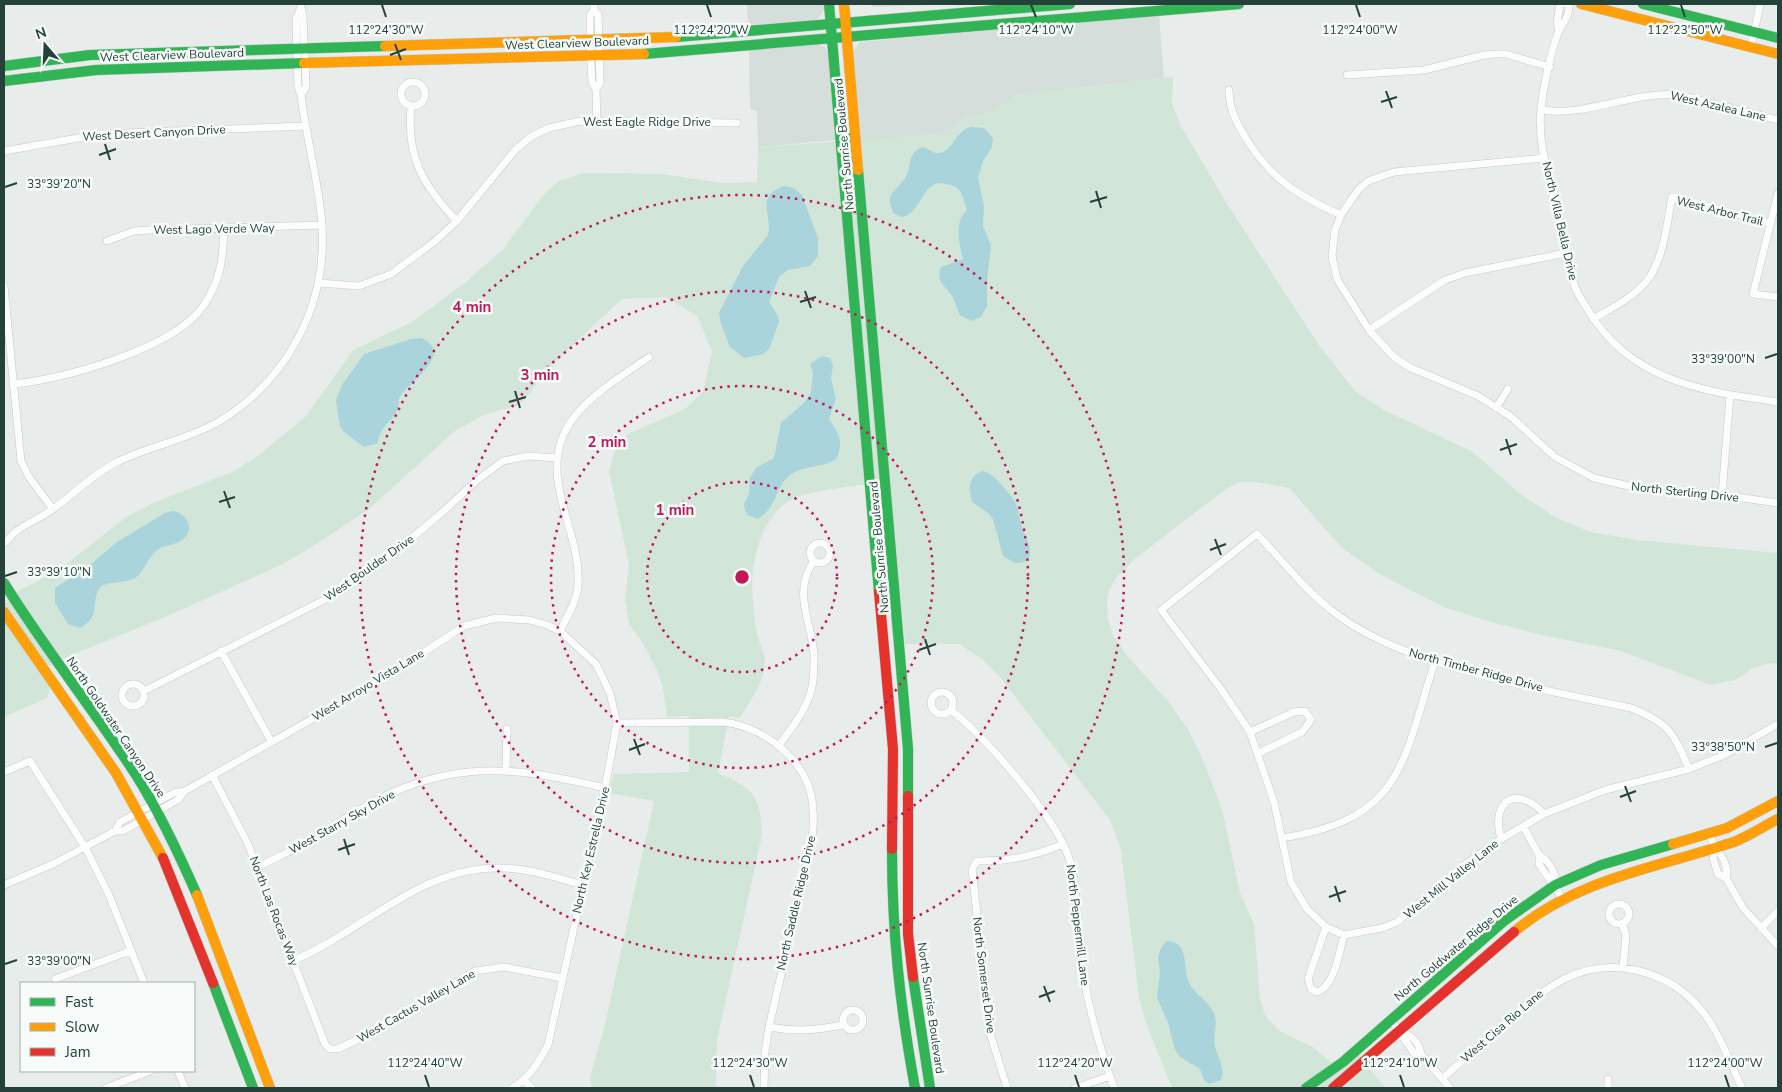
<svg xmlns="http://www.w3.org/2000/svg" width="1782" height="1092" font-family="'Nunito Sans',sans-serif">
  <rect width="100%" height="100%" fill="#e8edeb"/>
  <path fill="#d6dedb" d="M747,4H825V8L819,18L811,21L748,25Z
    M869,4H955L874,7Z
    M1159,15L1164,78L1017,95L993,112L966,117L941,134L860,141L853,51L860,42Z
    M816,44L825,47L829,55L836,140L758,147L757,111L750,109L749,50Z"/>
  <path fill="#d1e6d8" d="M1173,77L1172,103L1181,126L1227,204L1319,345L1356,392L1384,410L1473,452L1519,493L1555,517L1590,532L1637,540L1778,553V663L1765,664L1752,669L1735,680L1711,685L1621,651L1541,635L1488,621L1446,608L1381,575L1342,548L1289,488L1256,482H1240L1226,489L1136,558L1117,577L1109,590L1107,604L1108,620L1113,635L1125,653L1168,701L1189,731L1205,765L1223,813L1240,893L1254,924L1260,999L1265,1015L1278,1030L1313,1047L1334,1065L1353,1046L1385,1088H1172L1147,1026L1139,998L1121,850L1110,820L1000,677L982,659L959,644H905L890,482C867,485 807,489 789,501C759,520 749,567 753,600C754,612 755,626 758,638C762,649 767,658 764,671C760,688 749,703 740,718L729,716L718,773C753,788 761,795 762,835L717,1040L716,1088H592L590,1077L604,1029L654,801L609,793L614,774L689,772V716L667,717L663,688L658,673L643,643L629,624L625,599L629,565L609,471L615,450L628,434L685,409L703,392L712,351L697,316L674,302L666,297L622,299L560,357L542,376L524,401L518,405L484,415L455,431L369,509L318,543L283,564L165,617L62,659L41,670L51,684L47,698L4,717V601L17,595L16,592L59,570L126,517L153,503L232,472L258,456L306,416L353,350L412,322L466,282L503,249L545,193L559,181L584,173H603L661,174L723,183L757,182L758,147L941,134L966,117L993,112L1017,95Z"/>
  <path fill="#a9d4db" d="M971,127L984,128L993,138L992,147L983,161L978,178L984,206L983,226L991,245L987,281V306L981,317L971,321L960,315C957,309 955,302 952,296C945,285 935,282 941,267L963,259C959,244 954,221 967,210L961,192C957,187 953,185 947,184C921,178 923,213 902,217L894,214C882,192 899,191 906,176C913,164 906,153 923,147C928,148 932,153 937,153C953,154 954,131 971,127Z
    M784,186L794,188L802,195L818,238V256L810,266L788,270L779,277L769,302L778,316L779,322L769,349L763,354L744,358L730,347L721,324L719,313L743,266L768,235C773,216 754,196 784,186Z
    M421,338C456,352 409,383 401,395C397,400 400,405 397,410C390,425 380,425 378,443L364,447L344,432L340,426L336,400L342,385L364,354L411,339Z
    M822,356L830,358L833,365L831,379L836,398L829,419C838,433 844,440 837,458C824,469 803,464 789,476C775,488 776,510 757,519L746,514L744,504L749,494L750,477L756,468L774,458L781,423L805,402L811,392L813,373L810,364Z
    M983,471C992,472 1012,495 1016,504C1019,511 1019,519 1022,527C1025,537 1042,564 1015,563L1003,556L993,519L988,513L972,502C968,489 968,476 983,471Z
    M173,511C185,513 194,525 186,536C179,546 164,544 156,551C148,558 143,573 135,578C124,584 112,581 101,586C89,601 103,616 80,628L68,624L55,603V588L90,565L117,542L165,513Z
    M1167,941C1190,942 1182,965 1188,980C1193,994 1208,1000 1214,1013C1218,1023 1213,1036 1215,1047C1218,1058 1226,1070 1221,1080L1209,1084L1204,1080L1200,1069L1180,1057L1175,1050L1168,1022L1157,998L1160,973L1158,956L1162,946Z"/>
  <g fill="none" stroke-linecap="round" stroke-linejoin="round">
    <defs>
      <path id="street" d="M594,4V10L598,14L600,83L596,89
        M1568,4C1571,15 1563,22 1559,31C1551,49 1543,89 1541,109C1537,143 1550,181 1557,214C1563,238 1567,264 1575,287C1578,295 1584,303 1588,310C1631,382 1703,391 1778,402
        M301,7L303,18L306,87L301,95
        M594,10L590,15V41L592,82L596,89L597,121
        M1559,31L1557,22L1560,5L1563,4
        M1751,47L1760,4
        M1347,75L1424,70L1484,55L1496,54H1506L1550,67
        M401 94a12 12 0 1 1 24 0a12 12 0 1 1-24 0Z
        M1229,90C1229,109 1237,124 1247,140C1272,180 1299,196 1341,215
        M411,106C406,156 423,186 457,221
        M1541,110C1588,117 1631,91 1679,95L1778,120
        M4,151L101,134L305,126
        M1545,158L1394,172L1368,181L1358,190L1341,215L1335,230L1332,256L1337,279L1369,330L1394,357L1409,367L1478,396L1510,416L1555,457L1594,478L1646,490L1722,495L1778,503
        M1778,193L1753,294L1778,297
        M107,241L134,231L148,230L322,225
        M319,283L359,286L391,274L434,242L457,221L516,149L532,136L549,128L580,121L737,123
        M4,286L21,461L29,477L53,509
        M1593,319C1612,308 1636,296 1649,278C1664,256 1667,223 1672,197L1770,223
        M1369,330L1445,280L1465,273L1566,253
        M13,384C62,380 176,348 204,305C221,279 223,259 224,228
        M1496,408L1508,389
        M1722,495L1730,395
        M810 553a10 10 0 1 1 20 0a10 10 0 1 1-20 0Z
        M4,543C9,540 10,536 14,533C26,523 41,518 53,509C74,494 93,474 117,462C150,446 186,440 218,422C288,380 327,306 322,225C319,182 306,138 301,95L298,87L296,19L301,7
        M560,631C567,617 577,601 578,585C582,527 531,471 575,416C595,391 624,375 649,357
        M221,651L271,741
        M122 695a11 11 0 1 1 22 0a11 11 0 1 1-22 0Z
        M144,691L332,596L389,557L445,510L476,481L503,461L527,456L557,458
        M931 703a11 11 0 1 1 22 0a11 11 0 1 1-22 0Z
        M951,710C986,738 1055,816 1069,858C1079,890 1076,926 1081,960C1087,1004 1099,1046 1114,1088
        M617,723L723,722C766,727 811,763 813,809C814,819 813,830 812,840L769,1027L765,1052L764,1088
        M1250,732L1294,712L1305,711L1311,720L1302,732L1259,753
        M779,745C793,726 810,706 813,681C814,672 814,662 814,654C811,621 792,591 814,561
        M506,770L507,729
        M4,772L30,761L85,847L109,895L144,983
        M212,775L248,844L325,1044L330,1049H338L375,1031L475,971L504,967L562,978
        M1523,826L1539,855V864L1563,899
        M115,831L120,822L174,793L185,791
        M1710,834L1714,848L1713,858L1718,874L1726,878L1743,908L1778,946
        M1282,838C1404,819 1402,763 1435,661
        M1501,839C1490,800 1517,784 1544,814
        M1714,848C1723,856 1729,866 1726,878
        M1539,855C1549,861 1557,873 1555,885
        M258,867C271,860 285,854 298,847C328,831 356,809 387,795C465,759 524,769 605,788
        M4,885L55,863L115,831H123L179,799L185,791L383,679L464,626L496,618L529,620L547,625L560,631L596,664L610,693L617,723L605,788L548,1045C538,1063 530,1077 512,1088
        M1609 914a10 10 0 1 1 20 0a10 10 0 1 1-20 0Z
        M1622,924L1626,935L1623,968
        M1326,927L1308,979L1311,989L1317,992C1335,986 1339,952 1344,935
        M1761,928L1778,911
        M1344,935L1326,927L1307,909L1291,882L1274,802L1250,732L1221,689L1161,610L1257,534C1281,559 1303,588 1331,610C1401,667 1542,689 1631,708C1669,723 1673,732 1689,769
        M1344,935L1382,928L1397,922L1460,868L1501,839L1544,814L1605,790L1689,769L1724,755L1776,725
        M292,961C363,932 420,866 501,868C529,868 557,878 583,885
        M55,979L130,951
        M843 1020a10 10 0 1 1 20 0a10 10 0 1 1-20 0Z
        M1391,1020L1414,1053L1421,1054
        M769,1027C795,1032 817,1030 843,1025
        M1401,1032C1411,1035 1419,1042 1421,1054L1450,1088
        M178,1071L185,1088
        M1443,1078C1462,1061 1482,1043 1502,1026C1543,990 1580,956 1639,971C1664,977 1686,991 1702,1011C1720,1033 1730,1063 1742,1088
        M1608,1079V1088
        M524,1080L532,1088
        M106,1088L150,1071
        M1007,1088L990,1033L972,869L977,861C1008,862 1035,856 1063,844
        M1075,1088L1110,1076"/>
      <path id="fast" d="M829,4L879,592
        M1643,4L1778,38
        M676,37L1070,4
        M644,54L1239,4
        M4,66L90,55L385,46
        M4,81L96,70L304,63
        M840,127L848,140L851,159
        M858,170L908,749V796
        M4,583C45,649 94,710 136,775C160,813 179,854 197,895
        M892,849C892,934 900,1005 915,1088
        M913,977L930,1088
        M213,983L253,1088
        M1306,1088L1343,1062L1504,921L1555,885L1601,865L1673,844"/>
      <path id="slow" d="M844,4L858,170
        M1581,4L1778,54
        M385,46L676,37
        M304,63L644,54
        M4,612L116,773L163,858
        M1673,844L1727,828L1778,801
        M197,895L270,1088
        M1514,932C1576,879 1659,867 1734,842C1749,836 1764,826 1778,819"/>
      <path id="jam" d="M879,592L893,749L892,849
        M908,796V934L913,977
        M163,858L213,983
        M1333,1088L1514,932"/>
    </defs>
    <use href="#street" stroke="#c5cac8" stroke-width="8"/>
    <use href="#fast" stroke="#c3cbc8" stroke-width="11"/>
    <use href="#slow" stroke="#c3cbc8" stroke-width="11"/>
    <use href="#jam" stroke="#c3cbc8" stroke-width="11"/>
    <use href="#street" stroke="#fcfcfc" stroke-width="7"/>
    <use href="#fast" stroke="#30b455" stroke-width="10"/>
    <use href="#slow" stroke="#ff9f0a" stroke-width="10"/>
    <use href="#jam" stroke="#e5322d" stroke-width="10"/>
  </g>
  <path fill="none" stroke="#24423a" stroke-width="2" d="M382,5L386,17M707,5L711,17M1031,5L1036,17M1356,5L1360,17M1681,5L1685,17M395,44L401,60M390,55L406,49M1386,91L1392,108M1381,102L1397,97M105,144L110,160M99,155L116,149M5,187L17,183M1096,191L1101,208M1090,202L1107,197M805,291L811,308M800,302L816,297M1765,358L1777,354M515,391L520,408M509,402L526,397M1506,439L1511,455M1500,450L1517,444M224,491L230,508M219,502L235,497M1215,539L1221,555M1210,550L1226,544M5,576L17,572M925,639L930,655M919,650L936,644M634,739L640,755M1765,747L1777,743M629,750L645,744M1625,786L1631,802M1620,797L1636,791M344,839L349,855M338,850L355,844M1335,886L1340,902M1329,897L1346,891M5,964L17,960M1044,986L1050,1002M1039,997L1055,991M425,1075L429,1087M750,1075L754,1087M1075,1075L1079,1087M1400,1075L1404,1087M1725,1075L1729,1087"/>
  <g fill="none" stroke="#c2185b" stroke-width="2.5" stroke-dasharray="2.5 5">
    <circle cx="742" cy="577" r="95"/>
    <circle cx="742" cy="577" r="191"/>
    <circle cx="742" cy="577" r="286"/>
    <circle cx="742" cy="577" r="382"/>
  </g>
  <g text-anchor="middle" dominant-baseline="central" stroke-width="5" stroke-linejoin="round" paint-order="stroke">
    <g font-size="12" fill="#24423a" stroke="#f7fbf9">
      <text transform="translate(577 43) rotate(-2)">West Clearview Boulevard</text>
      <text transform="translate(172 55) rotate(-2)">West Clearview Boulevard</text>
      <text transform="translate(1718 106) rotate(13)">West Azalea Lane</text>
      <text x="647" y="122">West Eagle Ridge Drive</text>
      <text transform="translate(154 133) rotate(-3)">West Desert Canyon Drive</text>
      <text transform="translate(844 144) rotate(-95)">North Sunrise Boulevard</text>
      <text transform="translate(1720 211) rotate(14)">West Arbor Trail</text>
      <text transform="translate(1560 221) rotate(77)">North Villa Bella Drive</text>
      <text transform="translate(214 229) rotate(-1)">West Lago Verde Way</text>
      <text transform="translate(1685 492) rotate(6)">North Sterling Drive</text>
      <text transform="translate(879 547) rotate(-95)">North Sunrise Boulevard</text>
      <text transform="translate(369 568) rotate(-35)">West Boulder Drive</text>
      <text transform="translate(1476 670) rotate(15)">North Timber Ridge Drive</text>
      <text transform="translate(368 685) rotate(-31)">West Arroyo Vista Lane</text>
      <text transform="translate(116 727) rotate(56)">North Goldwater Canyon Drive</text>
      <text transform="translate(342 822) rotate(-29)">West Starry Sky Drive</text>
      <text transform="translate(591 850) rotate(-77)">North Key Estrella Drive</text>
      <text transform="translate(1451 879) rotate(-39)">West Mill Valley Lane</text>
      <text transform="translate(796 903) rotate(-77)">North Saddle Ridge Drive</text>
      <text transform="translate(274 911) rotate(69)">North Las Rocas Way</text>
      <text transform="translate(1078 925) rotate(83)">North Peppermill Lane</text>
      <text transform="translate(1456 948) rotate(-40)">North Goldwater Ridge Drive</text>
      <text transform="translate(984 975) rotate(83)">North Somerset Drive</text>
      <text transform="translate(416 1006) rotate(-30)">West Cactus Valley Lane</text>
      <text transform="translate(931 1008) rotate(82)">North Sunrise Boulevard</text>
      <text transform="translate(1502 1026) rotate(-41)">West Cisa Rio Lane</text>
    </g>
  </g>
  <g font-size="12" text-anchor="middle" fill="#24423a" stroke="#f7fbf9" stroke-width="5" stroke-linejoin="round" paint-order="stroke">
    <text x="1360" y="34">112°24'00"W</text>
    <text x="1685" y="34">112°23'50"W</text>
    <text x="386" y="34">112°24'30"W</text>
    <text x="711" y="34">112°24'20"W</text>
    <text x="1036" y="34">112°24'10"W</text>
    <text x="59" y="188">33°39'20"N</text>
    <text x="1723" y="363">33°39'00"N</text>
    <text x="59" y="576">33°39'10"N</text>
    <text x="1723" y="751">33°38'50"N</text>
    <text x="59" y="965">33°39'00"N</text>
    <text x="425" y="1067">112°24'40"W</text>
    <text x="750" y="1067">112°24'30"W</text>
    <text x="1075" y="1067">112°24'20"W</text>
    <text x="1400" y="1067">112°24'10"W</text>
    <text x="1725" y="1067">112°24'00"W</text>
  </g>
  <circle cx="742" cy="577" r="8" fill="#c2185b" stroke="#f7fbf9" stroke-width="2.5"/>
  <g font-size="15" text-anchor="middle" font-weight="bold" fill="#c2185b" stroke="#f7fbf9" stroke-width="5" stroke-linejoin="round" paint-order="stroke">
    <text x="472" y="312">4 min</text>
    <text x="540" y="380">3 min</text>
    <text x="607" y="447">2 min</text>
    <text x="675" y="515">1 min</text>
  </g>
  <rect width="1782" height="1092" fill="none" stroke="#24423a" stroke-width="10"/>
  <rect x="20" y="982" width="175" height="90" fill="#f7fbf9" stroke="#a3b1ad"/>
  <rect x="30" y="998" width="25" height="8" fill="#30b455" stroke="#a3b1ad"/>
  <text x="65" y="1007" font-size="15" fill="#24423a">Fast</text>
  <rect x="30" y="1023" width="25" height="8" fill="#ff9f0a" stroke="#a3b1ad"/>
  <text x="65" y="1032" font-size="15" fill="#24423a">Slow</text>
  <rect x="30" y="1048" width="25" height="8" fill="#e5322d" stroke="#a3b1ad"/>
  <text x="65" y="1057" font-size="15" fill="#24423a">Jam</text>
  <g transform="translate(45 45) rotate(341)" stroke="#f7fbf9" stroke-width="4" paint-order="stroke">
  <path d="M0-4L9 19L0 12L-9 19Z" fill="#24423a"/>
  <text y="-8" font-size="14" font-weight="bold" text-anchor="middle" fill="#24423a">N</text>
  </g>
</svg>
